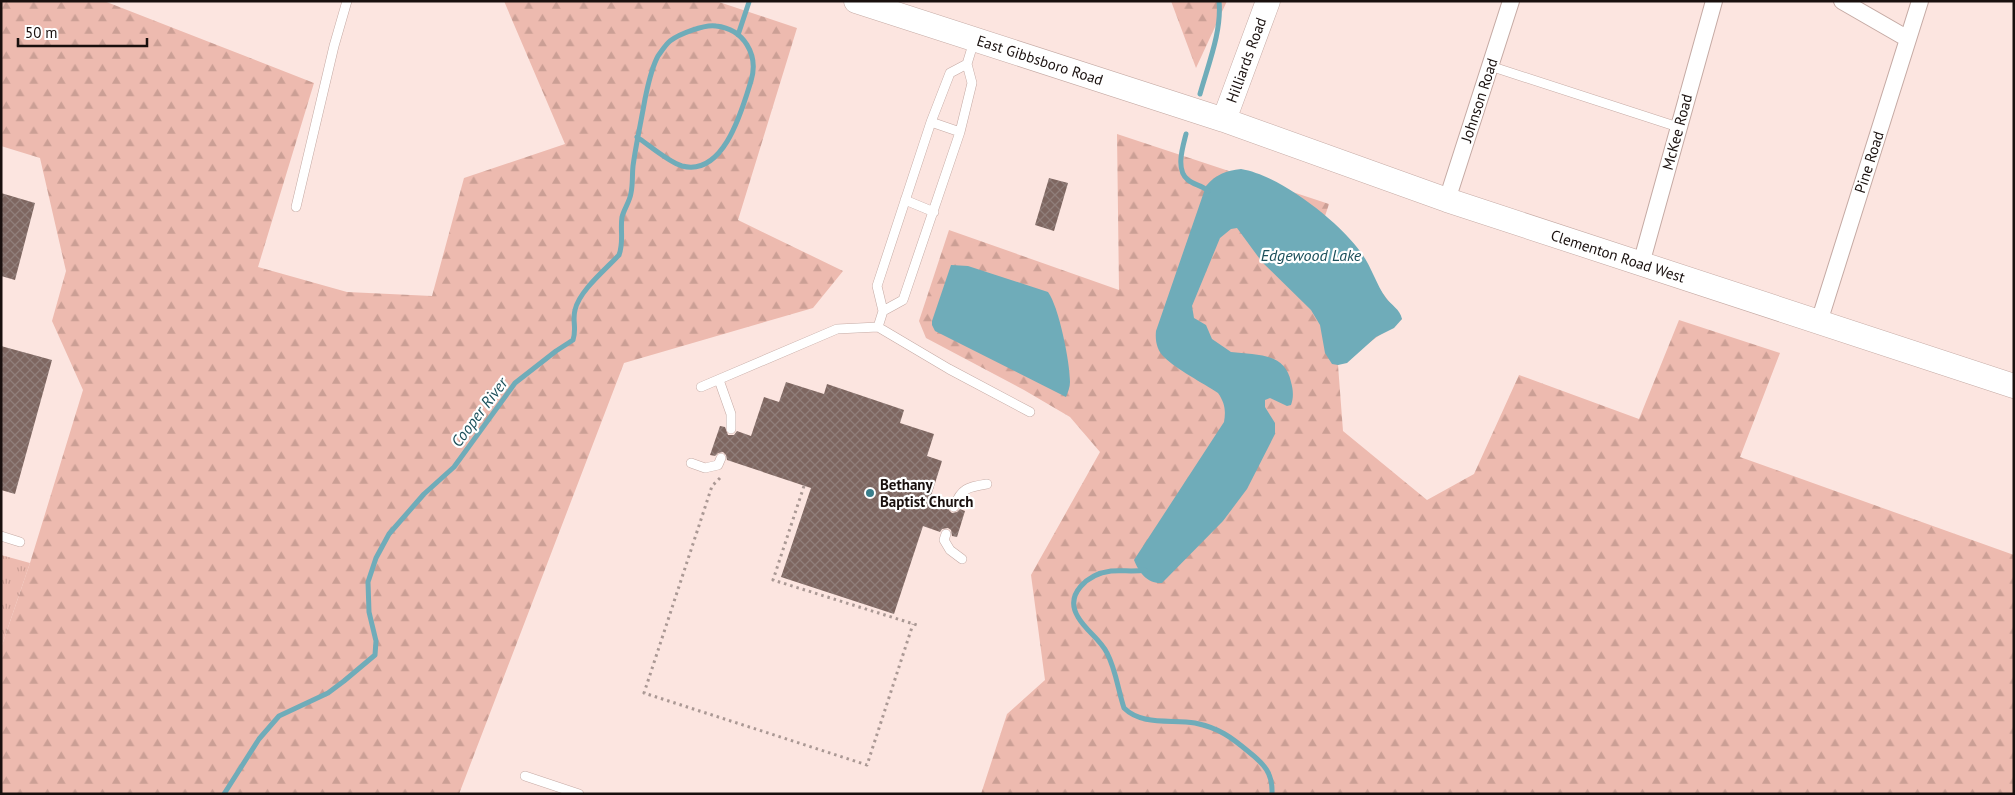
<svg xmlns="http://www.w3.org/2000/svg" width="2015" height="795" font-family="'PT Sans',sans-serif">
  <defs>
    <pattern id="forest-firs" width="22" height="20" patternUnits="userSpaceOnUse" patternTransform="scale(1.25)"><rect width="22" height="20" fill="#edbaaf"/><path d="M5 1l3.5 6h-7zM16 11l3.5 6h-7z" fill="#cb9f95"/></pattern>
    <pattern id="park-tufts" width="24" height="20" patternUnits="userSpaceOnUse" patternTransform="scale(1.25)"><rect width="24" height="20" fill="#edbaaf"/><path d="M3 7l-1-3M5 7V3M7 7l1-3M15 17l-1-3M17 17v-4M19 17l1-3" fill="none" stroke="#cb9f95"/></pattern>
    <pattern id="building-cross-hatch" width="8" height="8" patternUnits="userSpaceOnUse" patternTransform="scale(1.25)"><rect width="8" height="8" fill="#7e6660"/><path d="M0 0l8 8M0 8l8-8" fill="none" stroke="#907e7a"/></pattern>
  </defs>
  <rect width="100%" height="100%" fill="#fce5e0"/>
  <path fill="url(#forest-firs)" d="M1,1H104L314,83L258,267L347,292L432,296L464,178L565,144L504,1H716L797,28L738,220L843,271L813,308L624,363L459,794H1V648L30,563L83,390L52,321L66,271L40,158L1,146Z
    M1171,1H1227L1196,68Z
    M1117,134L1329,204L1325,216L1402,319L1338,365L1343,431L1427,500L1474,474L1519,375L1639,419L1679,320L1780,353L1740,457L2014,555V794H981L1007,714L1045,680L1031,575L1100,452L1070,417L1024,390L926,338L919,321L949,230L1119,290Z"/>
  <path fill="url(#park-tufts)" d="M1,555L30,563L1,648Z"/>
  <path fill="#6facb9" d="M1241,169C1279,175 1339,221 1362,254C1372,268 1376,284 1386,298C1391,305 1400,309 1402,319L1394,328L1376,337L1347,363L1338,365L1332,364L1325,353L1320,325L1311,310L1262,262L1237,228L1231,229L1220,238L1192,306L1194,318L1206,325L1212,339L1231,352C1255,355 1285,352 1291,382C1293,389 1294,397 1291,405L1287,406L1270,398L1265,400V407L1275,423V434L1247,489L1223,521L1162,583C1148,584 1139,573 1134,560L1224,422C1226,411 1225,403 1218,393C1203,383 1176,369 1164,357C1157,350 1155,341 1156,331L1206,186C1216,174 1226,171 1241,169Z
    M951,265L968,266L1048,292C1059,307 1070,362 1070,382C1070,387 1068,392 1066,397L935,331L932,325V321Z"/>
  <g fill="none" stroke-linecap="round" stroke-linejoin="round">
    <path stroke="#6facb9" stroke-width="5" d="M738,35L749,2
      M1200,94C1208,65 1222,31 1219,1
      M1186,134C1183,146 1175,170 1188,180C1194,185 1202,185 1208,191
      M1145,570C1134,572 1122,570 1111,571C1088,574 1064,594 1078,617C1086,631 1100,639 1107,653C1116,670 1118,690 1124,708C1142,726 1172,719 1195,723C1219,728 1231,737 1249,752C1264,764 1273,773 1272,794
      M224,794L259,739L279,716L328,693L344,681L375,655L376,641L369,612L368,582L376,558L389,534L424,494L454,467L515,383L556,351L573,340C577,328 572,321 575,310C579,291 606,269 619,255C624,242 620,230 622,217C624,209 630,201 631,193C633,184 632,175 633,166C636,144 641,122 645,99C648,85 651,69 658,56C661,52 666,44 670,41C679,34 705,24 716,26C744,29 759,55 751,81C742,110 724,177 682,166C668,162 649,145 637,137"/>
  </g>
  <path fill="url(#building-cross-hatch)" d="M1049,178L1068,183L1054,231L1035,225Z
    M1,193L35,203L15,280L1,276Z
    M1,346L52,360L15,494L1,490Z
    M786,382L824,394L827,384L904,410L900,423L934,434L927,456L942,461L930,499L948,505L949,510L952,513L957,512L960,509L965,511L957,537L952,536L951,530L948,528L942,529L940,532L923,526L894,614L781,577L811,488L727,460L726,455L723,452L718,453L715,456L710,455L720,426L725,427L728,435H734L737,431L751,436L764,397L779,402Z"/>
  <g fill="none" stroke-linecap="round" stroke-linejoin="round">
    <defs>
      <path id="lane" d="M1490,66L1678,127
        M931,122L960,132
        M905,200L934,212
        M296,207L334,46L347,1
        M883,311L903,300L960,132L972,83L967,64L974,41
        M878,327L883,311L877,286L931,122L950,73L967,64
        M719,380L731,414V429
        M701,387L837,329L878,327L949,369L1030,412
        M691,463L705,468L718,465L721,458
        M954,507C961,488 968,487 987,484
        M946,534L944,540L950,550L962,559
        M1,536L20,542
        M525,776L579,794"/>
      <path id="street" d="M1842,1L1908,39
        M1447,200L1511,1
        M1641,264L1714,1
        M1819,322L1920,1"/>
      <path id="secondary" d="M856,1L1224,120L1447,200L2014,386
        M1224,120L1268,1"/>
    </defs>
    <use href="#lane" stroke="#c5aaa4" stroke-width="10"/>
    <use href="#street" stroke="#c5aaa4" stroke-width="18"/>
    <use href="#secondary" stroke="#c5aaa4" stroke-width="25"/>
    <path stroke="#aa9894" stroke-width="3" stroke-dasharray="2.5 4" stroke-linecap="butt" d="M720,478L712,486L644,693L867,765L913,624
      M804,486L773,580L917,625"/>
    <use href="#lane" stroke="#fff" stroke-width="9"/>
    <use href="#street" stroke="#fff" stroke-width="16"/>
    <use href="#secondary" stroke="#fff" stroke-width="24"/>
  </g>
  <circle fill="#397e8b" stroke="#fff" stroke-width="2" cx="870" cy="493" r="5"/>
  <g text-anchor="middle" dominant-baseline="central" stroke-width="4.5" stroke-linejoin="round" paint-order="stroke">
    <g font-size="15" fill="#19100e" stroke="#fff">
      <text transform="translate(1040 60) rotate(18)">East Gibbsboro Road</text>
      <text transform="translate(1246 60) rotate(-70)">Hilliards Road</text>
      <text transform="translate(1479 100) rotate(-72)">Johnson Road</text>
      <text transform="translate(1677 132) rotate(-75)">McKee Road</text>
      <text transform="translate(1869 162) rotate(-72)">Pine Road</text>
      <text transform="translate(1618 256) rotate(18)">Clementon Road West</text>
    </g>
    <g font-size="15" font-weight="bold" fill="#19100e" stroke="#fff" text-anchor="start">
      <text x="880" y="484">Bethany<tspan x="880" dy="17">Baptist Church</tspan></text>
    </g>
    <g font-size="16" font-style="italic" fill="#1b4f5a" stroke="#fff">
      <text x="1311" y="255">Edgewood Lake</text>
      <text transform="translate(479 412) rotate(-53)">Cooper River</text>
    </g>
  </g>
  <rect width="2015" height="795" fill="none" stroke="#19100e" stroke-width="5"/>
  <path d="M18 38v8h129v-8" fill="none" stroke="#19100e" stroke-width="2.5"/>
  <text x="25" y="38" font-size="15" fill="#19100e" stroke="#ffffff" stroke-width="4" paint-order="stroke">50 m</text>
</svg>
